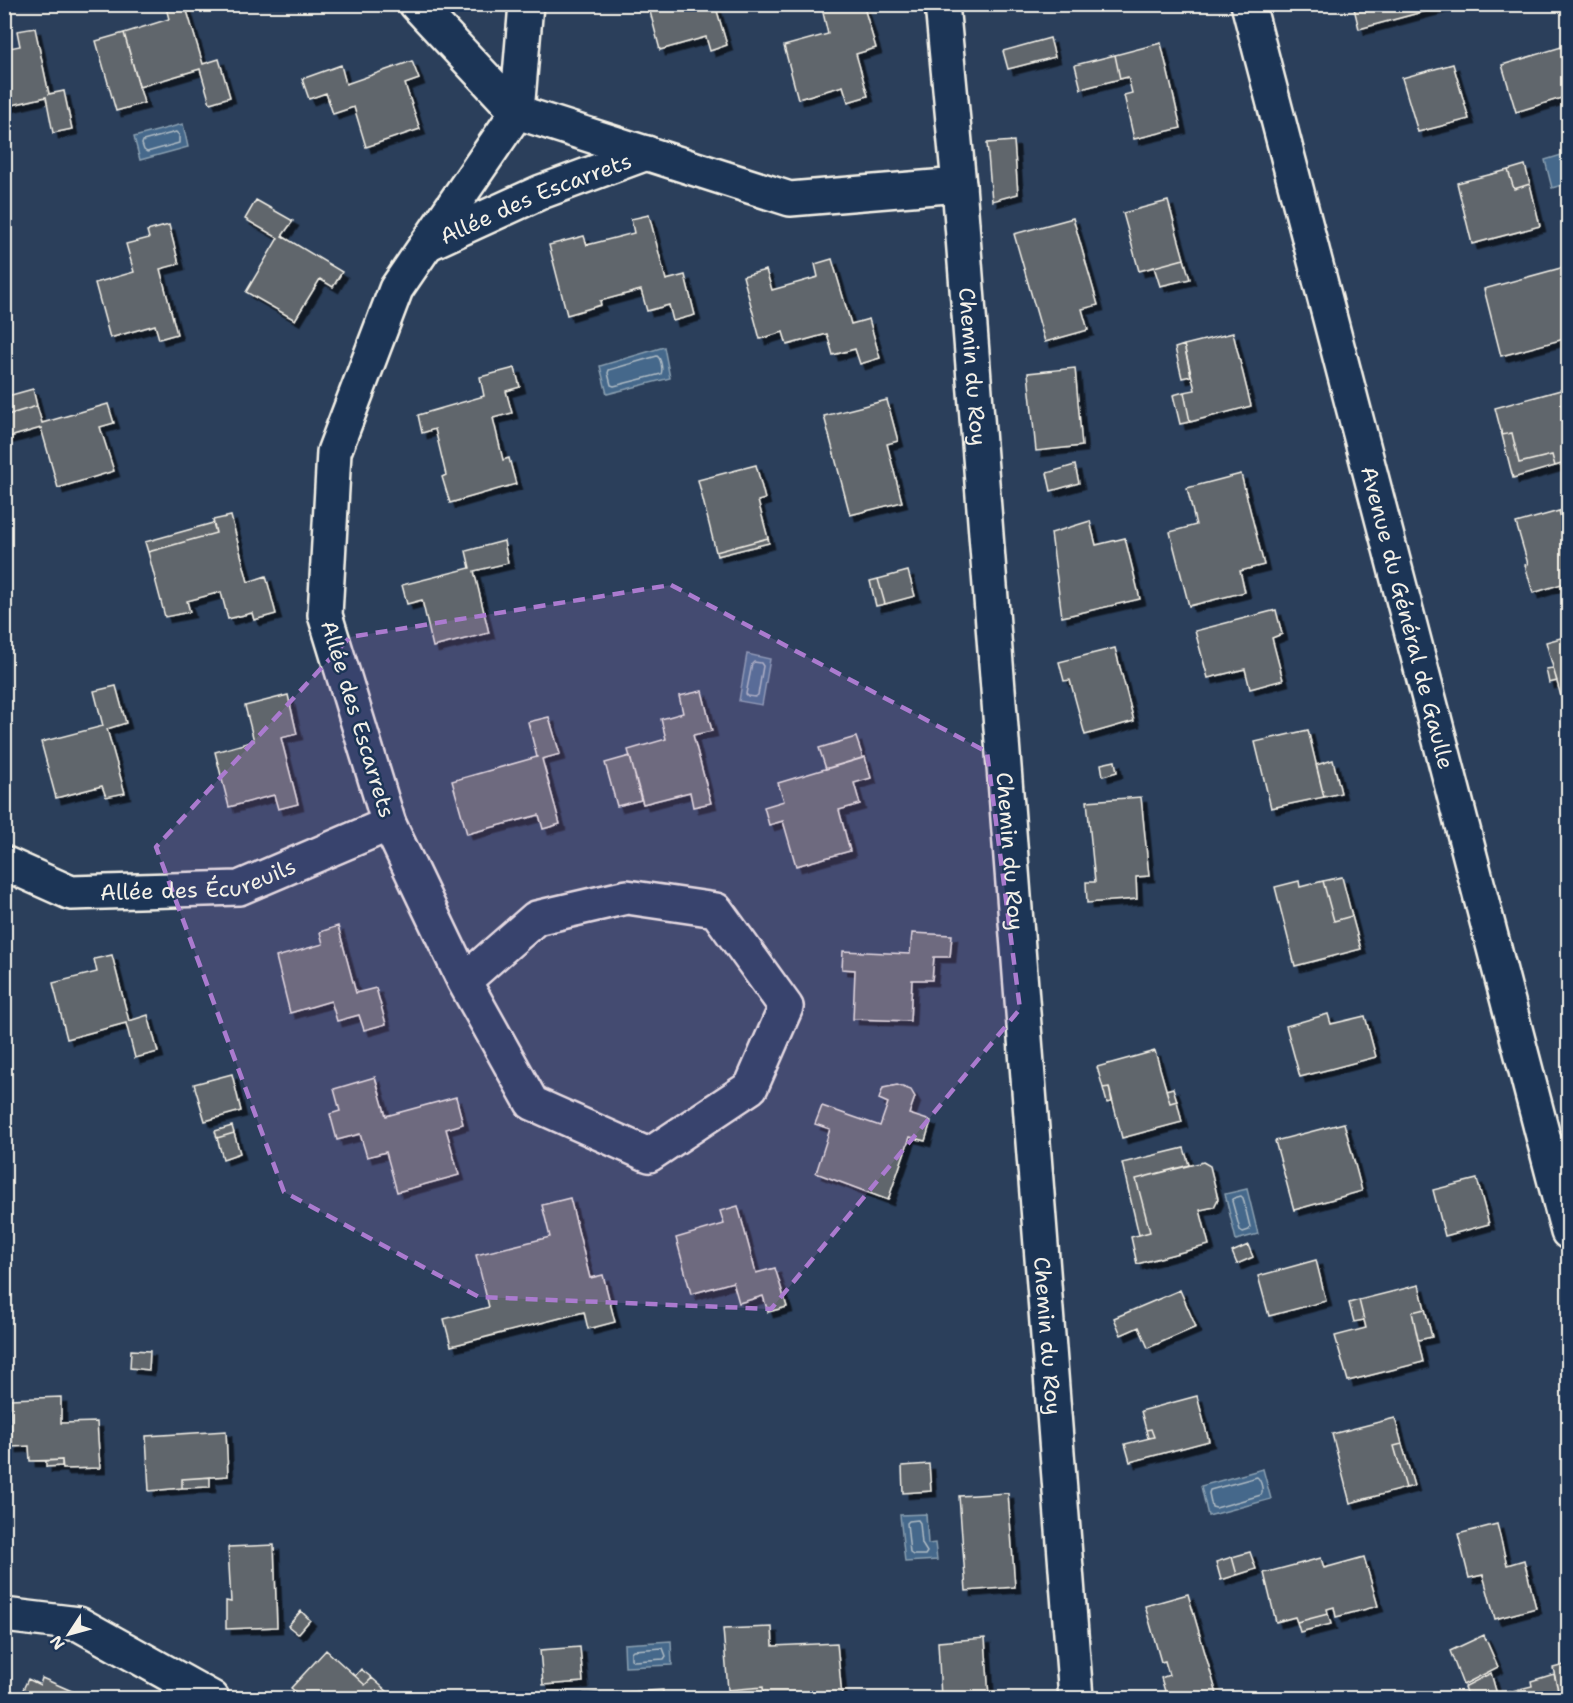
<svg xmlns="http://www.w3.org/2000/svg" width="1573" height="1703" font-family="'Shantell Sans',sans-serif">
  <defs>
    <filter id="shadow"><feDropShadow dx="5.5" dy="5.5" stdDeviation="0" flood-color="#0009"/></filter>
  </defs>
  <rect width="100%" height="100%" fill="#2b3f5b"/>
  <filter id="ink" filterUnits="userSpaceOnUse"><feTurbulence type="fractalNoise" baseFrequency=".0167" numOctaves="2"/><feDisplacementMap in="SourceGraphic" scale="12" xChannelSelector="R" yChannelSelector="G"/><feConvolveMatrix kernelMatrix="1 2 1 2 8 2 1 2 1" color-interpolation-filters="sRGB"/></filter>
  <g filter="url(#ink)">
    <path fill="#44688b" stroke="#8a9fb0" stroke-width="1.5" d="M183,124L188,147L140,160L134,137Z
      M1568,153V183L1552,188L1545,160Z
      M664,347L670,378L607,394L600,366Z
      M747,654L770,659L762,705L739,701Z
      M1247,1189L1258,1234L1236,1240L1225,1194Z
      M1263,1469L1271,1499L1208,1516L1201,1486Z
      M926,1514L928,1544L935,1543L937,1560L905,1562L900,1515Z
      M671,1641L672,1665L625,1667L624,1644Z"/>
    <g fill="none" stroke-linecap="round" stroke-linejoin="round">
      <path stroke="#aebac3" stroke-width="1.5" d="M176,132L179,135V143L147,152L144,150L142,144L143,141Z
        M657,356C661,358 663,370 661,374L614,386L611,385L608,373L609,370Z
        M754,662L761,663L763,666L758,695L755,697L748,696L746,694L752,664Z
        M1241,1196L1243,1198L1250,1227L1249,1230L1243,1232L1240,1230L1232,1201L1234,1198Z
        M1257,1477C1261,1480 1264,1491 1261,1495L1216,1508L1212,1507L1209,1493L1210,1490Z
        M918,1520L920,1523L922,1544L927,1552L925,1555H913L910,1553L907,1523L909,1521Z
        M663,1648L666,1656L664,1659L634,1661L631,1659V1652L633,1650Z"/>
    </g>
    <path fill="#61666c" stroke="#f4f1e8" stroke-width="1.5" filter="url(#shadow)" d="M165,4H185L203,64L219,59L230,97L210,103L200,69L139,87L124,33L169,19Z
      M648,4H715L727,45L710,51L706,37L660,50Z
      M821,4H863L876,48L856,54L868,96L848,102L843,86L798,99L784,46L828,34Z
      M1353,4H1452L1359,29Z
      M35,28L49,94L64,91L72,129L53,133L46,97L4,107V49L20,46L17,31Z
      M124,33L144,103L116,111L96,41Z
      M1050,38L1055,57L1008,69L1003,51Z
      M1161,43L1181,128L1134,139L1124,95L1132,93L1128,77L1120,79L1115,55Z
      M1568,45V96L1516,112L1502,65Z
      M1115,55L1120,79L1081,89L1075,65Z
      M412,61L419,79L405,84L420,129L366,147L354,107L333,114L326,93L309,99L302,79L341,65L346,84Z
      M1453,64L1469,119L1418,132L1402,78Z
      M1014,141L1018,194L992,201L987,143Z
      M1525,165L1530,184L1514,189L1508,170Z
      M1508,170L1514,189L1530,184L1540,226L1472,244L1457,183Z
      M256,200L293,221L282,236L342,272L333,287L320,279L295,320L246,292L278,238L245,219Z
      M1168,201L1184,259L1139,271L1123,213Z
      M649,215L666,280L685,275L695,315L673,321L669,305L647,311L641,290L600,301L601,305L567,315L549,245L584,236L587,245L634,233L631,219Z
      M1073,218L1098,305L1082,309L1088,330L1045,342L1014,234Z
      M169,225L179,264L160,269L177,334L159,339L155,325L110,338L95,283L134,272L126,244L149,238L147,231Z
      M832,259L851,324L869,319L880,358L860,364L855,349L833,355L827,334L787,345L783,332L760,339L743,276L766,270L772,290L818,277L815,264Z
      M1184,259L1190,279L1160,286L1154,267Z
      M1568,266V310L1565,311L1568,324V338L1501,356L1484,289Z
      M1233,333L1251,406L1190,422L1184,392L1195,390L1184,345Z
      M1184,345L1191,376L1182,378L1175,348Z
      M515,368L520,387L506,391L512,413L493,418L503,460L509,458L516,484L450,503L442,477L446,475L435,429L422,433L418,415L484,396L480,377Z
      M1075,368L1082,446L1036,451L1028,373Z
      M1568,388V462L1555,466L1552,455L1519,463L1512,433L1502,435L1495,408Z
      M33,389L37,406L4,416V397Z
      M1184,392L1190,422L1180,424L1173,395Z
      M887,400L898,441L887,444L902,502L850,515L824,416Z
      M108,404L114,423L100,427L114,471L58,488L41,428L6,438L4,416L37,406L42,423Z
      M1512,433L1519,463L1552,455L1555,466L1513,478L1502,435Z
      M756,465L765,499L758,501L768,538L716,552L698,480Z
      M1075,465L1079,483L1051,491L1047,473Z
      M1241,474L1264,565L1240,571L1245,592L1189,606L1170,532L1196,525L1187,488Z
      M1568,508V544L1559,511Z
      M1559,511L1568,544V582L1533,593L1525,565L1528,564L1516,523Z
      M231,516L248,582L266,576L276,614L254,620L252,613L228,619L221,592L187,601L190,612L165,617L148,552L216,533L213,520Z
      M1090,521L1096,545L1125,538L1140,599L1062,617L1051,533Z
      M213,523L216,533L148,552L145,542Z
      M768,538L769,543L717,556L716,552Z
      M504,541L508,563L474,571L489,633L433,647L422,600L407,604L402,585L470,568L466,551Z
      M908,571L915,596L885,604L878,579Z
      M878,579L885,604L876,606L870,581Z
      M1276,610L1282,634L1272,638L1283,680L1250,689L1245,669L1208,678L1195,631Z
      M1568,636V698L1562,700L1546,642Z
      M1115,648L1134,721L1085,735L1070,680L1064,681L1059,662Z
      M1553,668L1557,681L1549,683L1546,669Z
      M116,686L126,723L107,729L125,793L106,797L102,786L56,798L41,742L103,726L94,691Z
      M702,691L712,731L693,735L711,803L693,807L690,792L643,804L628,750L666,739L661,719L683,713L679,696Z
      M288,695L297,734L281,738L298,804L278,809L274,795L229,807L215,752L254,741L245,706Z
      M549,717L560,754L542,759L560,824L543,829L539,815L467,834L452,781L537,757L528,722Z
      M1308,730L1324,797L1271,808L1255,742Z
      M856,737L863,758L826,769L819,748Z
      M630,756L641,800L617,806L605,763Z
      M865,757L871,778L854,783L860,804L839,810L850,851L796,866L783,821L769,825L764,807L784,801L778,783Z
      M1333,760L1341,793L1324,797L1316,765Z
      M1115,761L1117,772L1103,776L1101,764Z
      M1141,797L1149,876L1136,877L1137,899L1087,903L1086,882H1095L1087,801Z
      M1342,877L1352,916L1334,921L1323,881Z
      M1299,881L1300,887L1323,881L1334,921L1352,916L1361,949L1295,966L1275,887Z
      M338,926L356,993L376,988L386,1024L364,1030L359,1015L337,1021L331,1001L290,1013L276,957L323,944L320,932Z
      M912,933L952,935L950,957H934L932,980H912L910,1021L853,1019L855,970L842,969L843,951L910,954Z
      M112,955L129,1021L148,1015L158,1052L135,1058L126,1023L67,1039L53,983L97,972L94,959Z
      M1328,1014L1331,1024L1365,1016L1376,1057L1300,1077L1286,1026Z
      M1155,1051L1170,1103L1177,1101L1182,1122L1122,1138L1109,1087L1103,1088L1097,1067Z
      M232,1074L241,1111L205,1121L194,1084Z
      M375,1077L386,1116L456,1097L463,1124L446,1129L459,1175L397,1192L386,1152L367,1157L360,1134L337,1140L330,1114L340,1111L334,1089Z
      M897,1085L911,1090L915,1097L909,1114L931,1121L925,1141L910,1137L888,1200L816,1173L830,1129L815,1124L822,1106L880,1126L888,1103L879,1099L883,1088Z
      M1109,1087L1112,1102L1107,1103L1103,1088Z
      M1173,1088L1177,1101L1170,1103L1166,1090Z
      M1344,1123L1362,1191L1294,1210L1275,1141Z
      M232,1126L234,1133L217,1138L215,1131Z
      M234,1133L240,1153L223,1159L217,1138Z
      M1184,1148L1189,1165L1136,1179L1150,1232L1139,1235L1122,1163Z
      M1203,1162L1210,1166L1218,1199L1214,1207L1200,1210L1209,1245L1137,1264L1131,1237L1150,1232L1136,1179Z
      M1477,1179L1489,1224L1445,1236L1433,1190Z
      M570,1198L590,1278L603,1275L615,1322L588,1329L584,1312L451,1346L444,1319L489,1307L476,1255L550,1237L542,1205Z
      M738,1206L756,1273L775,1268L787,1307L768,1312L763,1296L739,1303L733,1282L691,1294L676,1238L724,1224L720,1211Z
      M1248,1245L1253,1257L1237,1264L1232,1252Z
      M1316,1260L1326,1301L1269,1316L1258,1276Z
      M1419,1285L1425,1309L1412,1312L1423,1362L1348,1381L1335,1336L1366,1328L1359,1300Z
      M1180,1290L1196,1327L1148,1348L1139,1327L1121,1335L1114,1318Z
      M1359,1300L1364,1320L1354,1322L1349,1303Z
      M1425,1309L1432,1337L1418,1340L1412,1312Z
      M131,1350L150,1351L149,1370L130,1368Z
      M1197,1396L1209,1441L1130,1462L1125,1444L1154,1437L1151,1429L1146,1430L1141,1411Z
      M61,1397V1423L97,1422L100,1468L63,1469L62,1460L30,1461L29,1446L12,1447L10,1399Z
      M1395,1418L1402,1444L1394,1446L1406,1488L1350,1503L1332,1434Z
      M1151,1429L1154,1437L1148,1438L1146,1430Z
      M226,1431L228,1476L182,1479V1488L149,1491L146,1436Z
      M1402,1444L1414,1486L1406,1488L1394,1446Z
      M62,1460V1466L46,1467V1461Z
      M929,1464L931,1491L903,1493L902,1466Z
      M210,1477V1487L182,1488V1479Z
      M1008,1493L1015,1587L966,1591L959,1496Z
      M1497,1524L1507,1565L1524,1560L1536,1608L1495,1619L1483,1575L1469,1578L1458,1534Z
      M274,1545L277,1627L226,1629V1601L231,1602L228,1547Z
      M1250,1552L1256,1569L1237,1575L1232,1557Z
      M1232,1557L1237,1575L1221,1580L1216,1562Z
      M1364,1557L1378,1606L1336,1617L1334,1607L1327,1609L1328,1614L1297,1622L1295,1617L1276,1622L1264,1573L1321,1558L1324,1568Z
      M1188,1594L1218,1698H1167L1161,1678L1169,1675L1165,1661L1161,1662L1145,1606Z
      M301,1611L310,1620L298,1634L288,1626Z
      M1328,1614L1331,1624L1300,1632L1297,1622Z
      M772,1627L773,1646L837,1643L842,1697L764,1698L763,1687L728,1690L723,1629Z
      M1484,1635L1498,1667L1463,1685L1450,1651Z
      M985,1638L989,1698H941L938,1642Z
      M580,1647L583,1682L543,1685L540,1650Z
      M326,1650L365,1685L372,1678L388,1692L383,1698H303L291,1688Z
      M1568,1664V1698H1560L1553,1668Z
      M361,1669L372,1678L365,1685L355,1676Z
      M1491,1673L1498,1698H1468L1464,1687Z
      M1554,1674L1560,1698H1500L1499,1694L1532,1686L1531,1681Z
      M42,1678L74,1692L72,1698H19L28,1679L40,1685Z
      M763,1687L764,1698H729L728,1690Z
      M663,1690V1698H631L630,1692Z
      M630,1692L631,1698H585L584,1694Z"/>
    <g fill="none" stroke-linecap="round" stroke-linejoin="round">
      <defs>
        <g id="street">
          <path d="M416,4L517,112L526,4"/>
          <path id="s1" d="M942,4L959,185L1076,1698"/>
          <path id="s2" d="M427,244L541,192L647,153"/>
          <path id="s3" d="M4,863L71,893L239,888L389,824"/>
          <path d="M464,981L536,918L627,897L716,910L786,1007L751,1087L649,1155L532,1103L464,981L389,824L325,615L334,452L396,289L517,112L790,199L959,185"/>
          <path d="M4,1615L79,1624L212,1698"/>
        </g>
        <g id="secondary">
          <path id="s4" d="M1248,4L1568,1232"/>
        </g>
      </defs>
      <use href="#street" stroke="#f4f1e8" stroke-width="38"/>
      <use href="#secondary" stroke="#f4f1e8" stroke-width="38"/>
      <use href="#street" stroke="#1d3557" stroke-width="33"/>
      <use href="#secondary" stroke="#1d3557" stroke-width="33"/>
    </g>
  </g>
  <path fill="#ab7bcf" fill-opacity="0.2" stroke="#ab7bcf" stroke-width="4.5" stroke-dasharray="12 8" stroke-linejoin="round" d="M671,585L987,752L1020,1009L771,1309L479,1297L284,1192L156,847L350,637Z"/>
  <g text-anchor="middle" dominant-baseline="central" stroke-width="5" stroke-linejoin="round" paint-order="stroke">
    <g font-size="22" fill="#f4f1e8" stroke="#1d3557">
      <text stroke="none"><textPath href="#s2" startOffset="118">Allée des Escarrets</textPath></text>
      <text stroke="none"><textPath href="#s1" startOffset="364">Chemin du Roy</textPath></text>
      <text stroke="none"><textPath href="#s4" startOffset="634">Avenue du Général de Gaulle</textPath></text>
      <text transform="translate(358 719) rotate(73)">Allée des Escarrets</text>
      <text stroke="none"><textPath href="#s1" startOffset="850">Chemin du Roy</textPath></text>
      <text stroke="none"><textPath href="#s3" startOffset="202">Allée des Écureuils</textPath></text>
      <text stroke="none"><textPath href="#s1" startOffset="1336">Chemin du Roy</textPath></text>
    </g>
  </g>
  <rect width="1573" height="1703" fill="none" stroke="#1d3557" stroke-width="24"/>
  <rect x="12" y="12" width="1549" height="1679" fill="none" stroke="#f4f1e8" stroke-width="2" filter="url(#ink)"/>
  <g transform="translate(69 1634) rotate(234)" stroke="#1d3557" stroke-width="4.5" paint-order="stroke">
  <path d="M0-4.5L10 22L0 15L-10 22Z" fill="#f4f1e8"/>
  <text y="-9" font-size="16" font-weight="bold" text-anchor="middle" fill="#f4f1e8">N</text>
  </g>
</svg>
